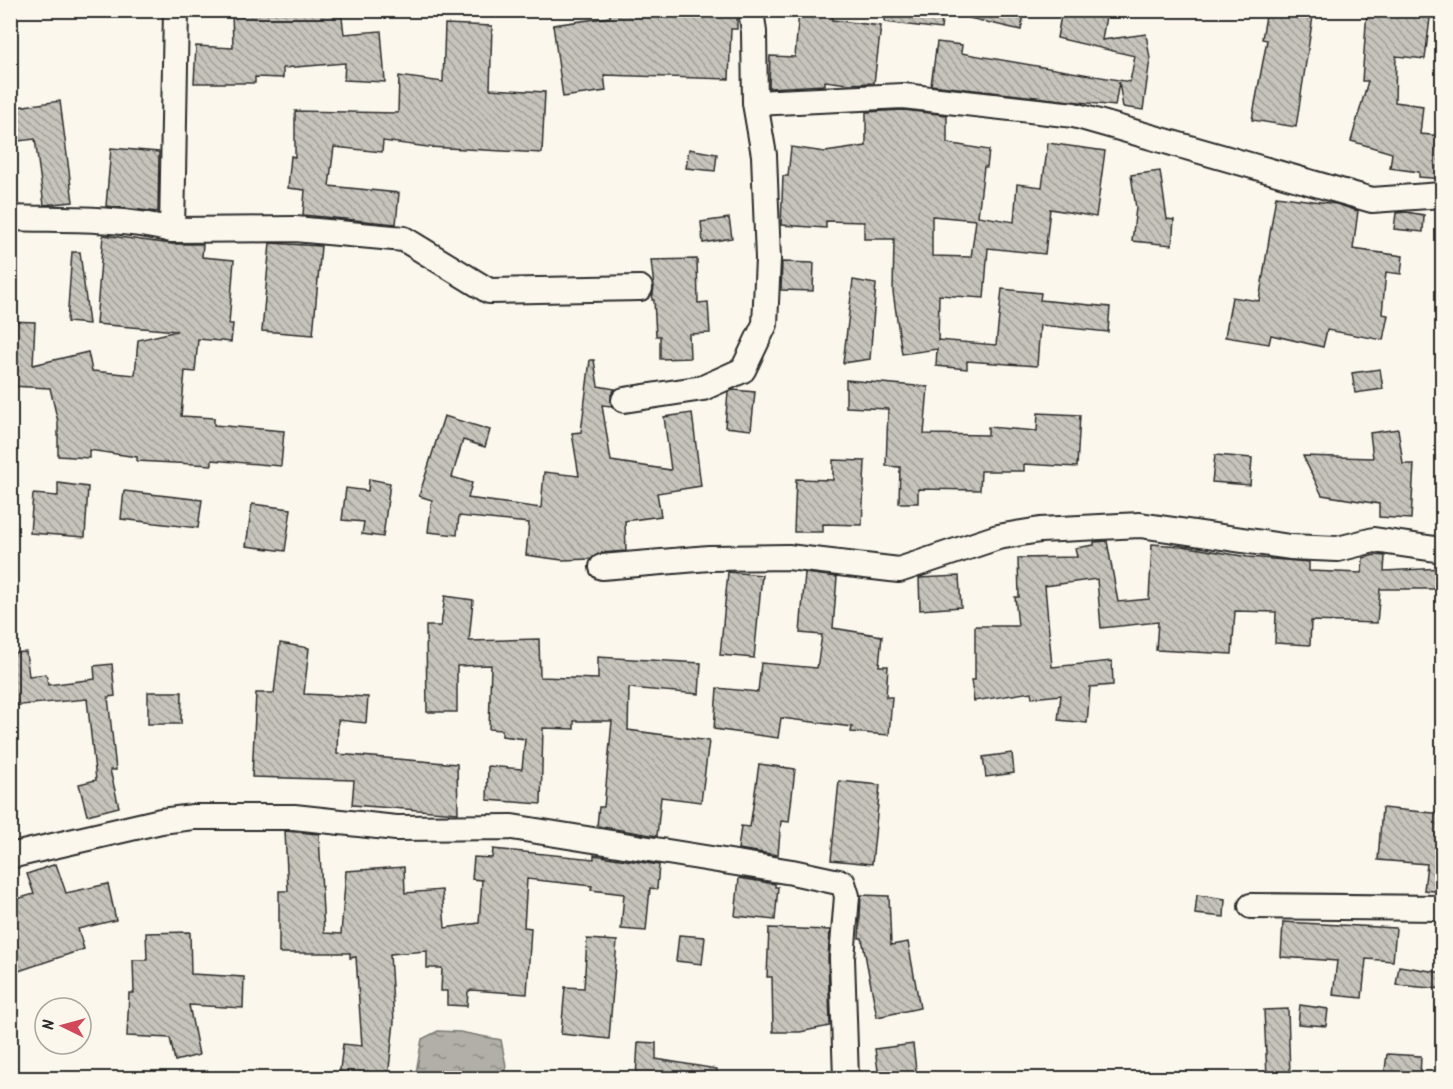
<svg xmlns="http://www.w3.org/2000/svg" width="1453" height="1089" font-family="Kalam,sans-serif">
  <defs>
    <pattern id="water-ripples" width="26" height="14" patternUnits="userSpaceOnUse" patternTransform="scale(1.5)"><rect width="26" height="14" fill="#b1afa7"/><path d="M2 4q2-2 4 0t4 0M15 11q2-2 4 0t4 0" fill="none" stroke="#908f88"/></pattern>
    <pattern id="building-back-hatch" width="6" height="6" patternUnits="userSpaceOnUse" patternTransform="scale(1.5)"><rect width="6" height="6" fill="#c7c4bc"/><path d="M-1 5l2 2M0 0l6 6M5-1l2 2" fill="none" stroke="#a29f99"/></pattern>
  </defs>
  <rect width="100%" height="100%" fill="#fbf7ec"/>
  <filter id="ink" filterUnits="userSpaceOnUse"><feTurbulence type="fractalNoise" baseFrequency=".0167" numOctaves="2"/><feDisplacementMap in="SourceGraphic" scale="12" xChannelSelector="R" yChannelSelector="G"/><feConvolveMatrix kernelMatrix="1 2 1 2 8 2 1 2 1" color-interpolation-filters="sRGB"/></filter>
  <g filter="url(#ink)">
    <path fill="url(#water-ripples)" stroke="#7b7a75" stroke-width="1.5" d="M438,1031L460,1032L501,1040L506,1066L503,1078H415L422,1039Z"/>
    <path fill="url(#building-back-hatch)" stroke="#2b2b2b" stroke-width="1.5" fill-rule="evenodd" d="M232,10H341L344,34L381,31L385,82L344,80L345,63L283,68V78L255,77V83H194L196,46L233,48Z
      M610,10H737V29H731L729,79L604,75L606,91L563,97L553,25L610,17Z
      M886,10H943L941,29L885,22Z
      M970,10H1025L1021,30L969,18Z
      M1062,10H1107L1102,40L1146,34L1150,59L1143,110L1123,107L1119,82L1115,106L931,85L937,42L962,45L961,53L1130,82L1135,56L1057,38Z
      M1267,10H1314L1296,127L1252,120L1267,40L1262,39Z
      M1367,10L1392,11V13L1430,18L1425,59L1396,56L1395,102L1423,106L1420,134L1443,136V179L1419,177V172L1390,168L1392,153L1351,141L1368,81H1362Z
      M799,11L833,13L832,20L881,26L874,83L848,84L825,81V85L769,88L770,56L795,57Z
      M445,24L492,26L490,89L545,92L542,153L428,147L383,141L382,152L334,147L329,186L399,193L396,224L303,215L305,190L288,188L291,156L295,157V111L398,113L399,76L443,82Z
      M60,101L73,202L44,205L35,139L10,142V108Z
      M903,110L947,115V143L989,150L987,167H984L978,216L1014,222L1017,184L1042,187L1048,143L1105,151L1096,217L1050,209L1045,254L988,248L984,298L939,295L938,342V340L996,345L1002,289L1041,293L1040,300L1110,307L1108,332L1040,325L1037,366L967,361V369L936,366L937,349L902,354L893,292L894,239H864V222L826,221V228L781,225L783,176H788L791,147L825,152L866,146V112ZM932,216L976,220L971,257L932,256Z
      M111,148L159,152L158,212L106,206Z
      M689,149L717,154L715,171L686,168Z
      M1160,171L1167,219L1174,220L1172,245L1132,241L1136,208L1131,175Z
      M1276,196L1336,204L1358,211L1353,249L1403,256L1401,274L1386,272L1382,314L1388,315L1383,340L1327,330L1323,347L1271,335L1269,344L1225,337L1232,297L1259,301Z
      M1406,212L1424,215L1423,232L1394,229L1396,213Z
      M729,218L732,238L703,243L701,222Z
      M103,235L172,244H203L202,257L234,260L229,324H233L231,342L198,339L195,372L185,371L181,416L214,418V425L284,431L281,466L212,460V465L137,461V457L89,450V458L58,456V422L50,388L10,386V321L35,322L33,365L88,352L92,371L135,375L138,340L177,331L96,324Z
      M270,243L321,246L313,335L262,331Z
      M72,252H80L89,324L67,322Z
      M697,259L698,303L708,302L710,333L689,334L690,358L660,359V336H656L654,300H652L654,287L651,260Z
      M782,262L814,263L813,291L781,290Z
      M853,280L876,284L870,359L843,363Z
      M590,360H594L598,386L615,389L611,395L612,406L602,405L611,461L671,470L664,417L692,413L701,486L657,493L661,516L625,521L626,551L601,553L591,559L562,560L526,555L529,523L459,516L457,535L428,532L432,500L419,496L444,416L490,430L485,447L463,440L452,477L472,483L468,498L541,508L544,472L579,476L572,433L581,432Z
      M1380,369L1383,389L1355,393L1352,373Z
      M846,380L928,387L924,434L988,435V427L1037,431L1038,413L1080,415L1077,467L1024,464V471H981L980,490L918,489V503H899L900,467L886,466L888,409L846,407Z
      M733,390L755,392L751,430L725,427L728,392Z
      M1398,429L1403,464H1414L1411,519L1379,517V504L1322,495L1303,456L1373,458L1370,433Z
      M1215,455L1252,458L1250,485L1212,482Z
      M833,460L865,461L862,525L823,524V532H794L796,479L833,480Z
      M369,479L390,483L383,537L362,534L364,522L342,520L346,488L368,491Z
      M58,483L88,487L85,537L30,533L33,494L58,496Z
      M124,491L202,500L198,528L121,519Z
      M252,504L291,509L285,551L246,546Z
      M1107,541L1118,602L1149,599L1152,544L1182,546L1248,557L1309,562V571L1362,573L1363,558L1375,555L1385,556L1384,571L1443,568V589H1380L1377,623L1311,621L1310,645L1275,643L1276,612L1235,611L1232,654L1156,650L1158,622L1101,628L1097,579L1045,586L1052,667L1112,661L1113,685L1090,687L1087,723L1058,720L1061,695L1032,698L1031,692L974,701L971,680H975V626H1018L1015,597H1019L1018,558L1077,557L1075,548L1094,545V542Z
      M728,572L762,575L754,658L720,655Z
      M805,573L837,577L833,628L882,636L879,666H888L886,697H892L889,735L851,732L852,727L781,718L778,738L714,729L717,688L758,692L761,663L817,668L822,635L800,633Z
      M959,576L961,607L920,610L919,578Z
      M445,596L473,600L469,641L539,639L540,677L598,679V657L701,663L699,694L629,688L628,730L709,741L701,802L661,797L657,836L597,826L599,807H604L612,721H574V729L543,728L541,804L487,800L488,766L522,769L525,739L502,736V730L489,729L491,665L457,666V712H427L426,626H441Z
      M280,643L309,648L304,694L368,697L366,723L338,720L337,754L457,764L458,813L352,805L354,780L252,777L256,693H274Z
      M26,652L29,676L46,674L48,685L95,679L94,666L112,664L115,696L108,697L116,770H110L119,807L87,815L79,784L96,780L87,699L10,706V653Z
      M148,692H182L181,724H148Z
      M1012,753L1014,773L986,777L983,757Z
      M759,764L795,769L789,822L781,821L778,855L738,849L741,826L750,827Z
      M839,781L880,785L872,864L831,860Z
      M1382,808L1443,814V892L1424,890L1427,864L1378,860Z
      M285,831L319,834L324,933L341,934L346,871L404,867L405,893L442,890L445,928L479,923L482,880L472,879L474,857L492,858L493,849L594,859V855L659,865L657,889L650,888L646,931L621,929L624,894L591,890L592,886L527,879L524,927L531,928L527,994L471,990L468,992L467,1006L447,1005V991H441L442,968H427V951L390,954L394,1022L388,1078H339L343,1044L362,1046L356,957L350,958V953H279V891H288Z
      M56,864L66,893L108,884L116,920L78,929L84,949L10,974V901L34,894L27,874Z
      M739,878L775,884V887H778L775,920L735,916Z
      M861,895L889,896L891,945L908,942L920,1008L877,1017L862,938H859Z
      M1197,895L1225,899L1224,917L1195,914Z
      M1283,922L1396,928L1393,961L1366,959L1362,998L1333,995L1337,961L1281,957Z
      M769,928L830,930L828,958L830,1026L800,1032H773L772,977H767Z
      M190,932L191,974L244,977L243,1008L189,1005L199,1055L175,1061L170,1038L127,1036L129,993H134L133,960H147L146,933Z
      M679,935L705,937L702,964L676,961Z
      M587,939L617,941L609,1039L561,1034L565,987L584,988Z
      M1399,966L1443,973V989L1396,985Z
      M1300,1005L1328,1009L1326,1026L1298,1024Z
      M1288,1009L1290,1077H1267L1264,1010Z
      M638,1042L656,1043V1059L717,1069L716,1078H636Z
      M913,1044L917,1078H879L875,1049Z
      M1387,1054L1421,1056L1420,1078H1384Z"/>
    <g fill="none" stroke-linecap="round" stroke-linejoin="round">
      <defs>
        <path id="street" d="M751,10L754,32L755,103L903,96L1074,115L1372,200L1442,195
          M10,218C64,220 120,217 172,230L295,229L404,239L489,291L640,288
          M172,230L176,10
          M624,400L703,388L743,370L765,324L768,259L764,155L755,103
          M602,567L709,558L788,557L899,570L998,537L1040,530L1140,525L1290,547L1338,549L1374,540L1442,550
          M10,856L161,821L193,817H294L396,828L512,827L792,872L843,883L847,896L842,958L846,1078
          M1251,906L1442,908"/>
      </defs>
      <use href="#street" stroke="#2b2b2b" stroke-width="28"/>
      <use href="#street" stroke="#fbf7ec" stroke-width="24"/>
    </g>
  </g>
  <rect width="1453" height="1089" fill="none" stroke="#fbf7ec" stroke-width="36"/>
  <rect x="18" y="18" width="1417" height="1053" fill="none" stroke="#2b2b2b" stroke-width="2" filter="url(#ink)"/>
  <g transform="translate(63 1026) rotate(275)"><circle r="28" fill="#fbf7ec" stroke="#a8a59f" stroke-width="1.5"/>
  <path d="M0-4.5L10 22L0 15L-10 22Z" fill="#d1495b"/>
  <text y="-9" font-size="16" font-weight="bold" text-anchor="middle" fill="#2b2b2b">N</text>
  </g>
</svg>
